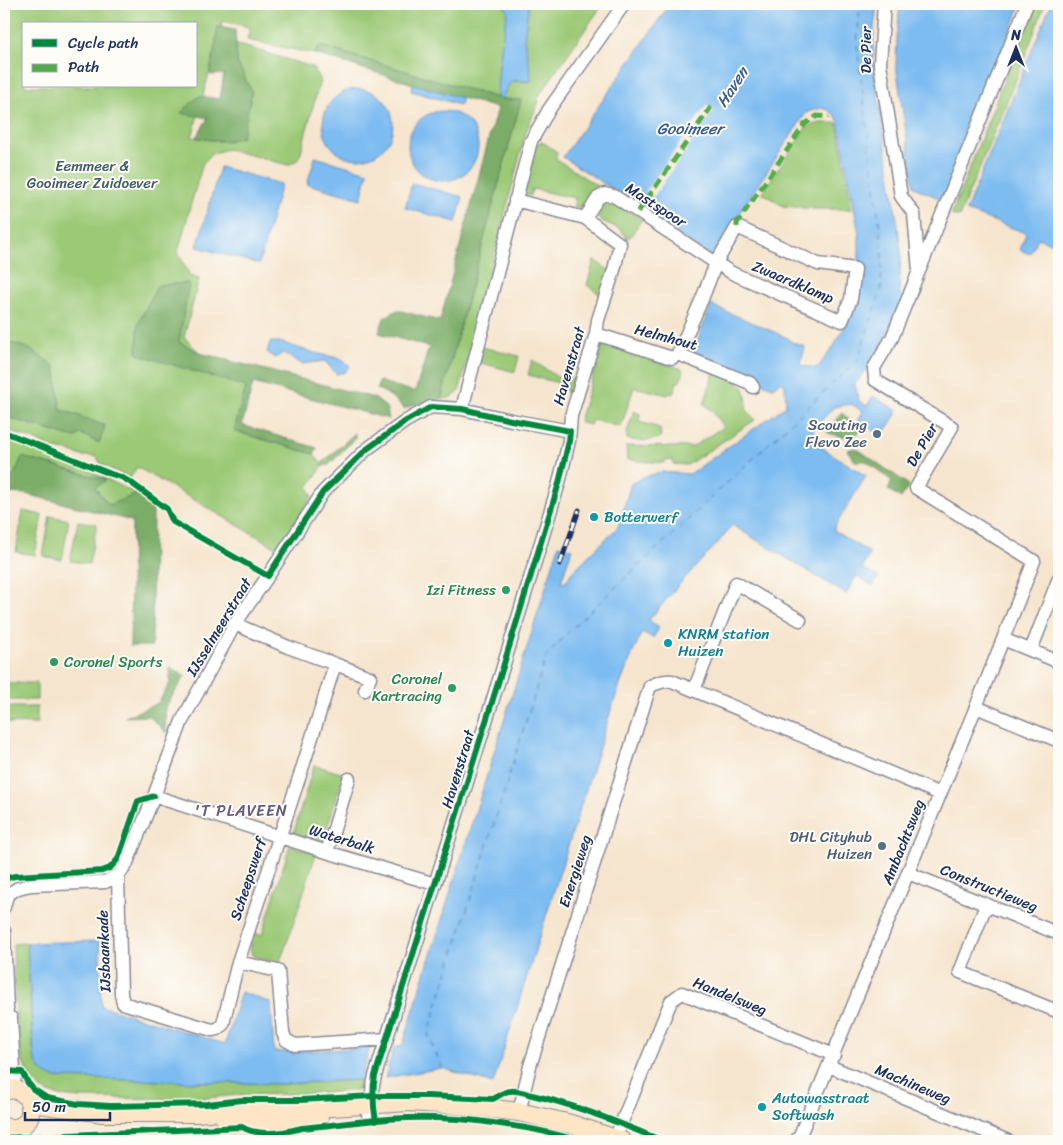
<svg xmlns="http://www.w3.org/2000/svg" width="1063" height="1145" font-family="Sriracha,sans-serif">
  <rect width="100%" height="100%" fill="#fdfcf7"/>
  <filter id="ink" filterUnits="userSpaceOnUse"><feTurbulence type="fractalNoise" baseFrequency=".02" numOctaves="2"/><feDisplacementMap in="SourceGraphic" scale="10" xChannelSelector="R" yChannelSelector="G"/><feConvolveMatrix kernelMatrix="1 2 1 2 8 2 1 2 1" color-interpolation-filters="sRGB"/></filter>
  <filter id="wash" filterUnits="userSpaceOnUse"><feTurbulence type="fractalNoise" baseFrequency=".0096" numOctaves="4" result="noise"/><feDisplacementMap in="SourceGraphic" scale="20" xChannelSelector="R" yChannelSelector="G"/><feGaussianBlur stdDeviation="1.12" result="paint"/><feColorMatrix in="noise" values="0 0 0 0 0 0 0 0 0 0 0 0 0 0 0 0 0 1.4 0 .05"/><feComposite in="paint" operator="in"/></filter>
  <g filter="url(#wash)">
    <rect width="100%" height="100%" fill="#f6e5ce"/>
    <path fill="#9bc976" stroke="#5b7c6a" fill-rule="evenodd" d="M4,4H419L421,6L423,4H501L508,10C502,39 498,68 497,98L320,46L315,54L247,40L250,27L223,21L192,137L216,141H230L252,92L237,62L236,44L312,67L320,80L299,159L288,165L227,149L213,153L203,163L192,200L178,252L190,276L199,279L184,337L200,353L178,342L188,283L158,285L138,324L246,387L234,431L314,454L323,466L308,487L312,496L279,549L137,467L130,478L101,464L96,456H82L68,451L54,449L32,439L4,429V416L74,438L80,434L105,426C72,412 37,402 4,391ZM24,24H196V86H24Z
      M529,4H603L536,100L539,101L526,132L459,392C453,397 448,399 441,399L521,100L501,99L511,81H530V68L524,40L527,16Z
      M1034,4H1045L1025,57L959,217L951,215Z
      M820,123H837L852,209H815L783,206L762,193L807,126Z
      M541,142L544,143L557,152L556,159L596,185V189L583,207L580,208L574,206L575,198L532,189L530,196L525,194L524,192L536,144Z
      M609,200L642,219L630,237L626,238C621,223 603,227 595,214L604,202Z
      M594,260L610,271L602,296L587,285Z
      M607,344L682,369L683,375L679,382H677L673,394L669,393L668,395L634,387L621,427L592,420L590,425L582,423L579,421L601,349L603,345Z
      M482,347L519,356L515,372L478,362Z
      M532,360L566,383L572,378H575L570,394L566,393V385L528,375Z
      M714,372C735,381 750,382 746,409L755,420L687,465L673,464V460H665L664,463L627,460L626,446L692,447L723,427L713,412L704,404Z
      M634,411L640,414L639,422L660,428L661,436C653,442 636,442 627,439V432Z
      M4,436L86,469L137,494L109,505L95,488L106,480L22,457L15,474L4,463Z
      M23,511L42,515L35,555L16,552Z
      M50,516L69,520L62,560L43,556Z
      M78,521L97,524L89,564L70,561Z
      M4,683H37V700H4Z
      M4,707H37V724L4,723Z
      M314,765L344,774L322,844L293,835Z
      M290,845L316,854L290,934L279,964L253,956C248,948 252,941 254,933L262,935Z
      M27,943L33,1048L55,1078L280,1084L360,1080L357,1091L302,1094L236,1095L198,1099L80,1098L60,1096L49,1093L40,1088L32,1080L27,1073L20,1053L16,1018L13,944Z"/>
    <path fill="#7cad67" stroke="#4c6e62" d="M218,27L235,30L237,62L252,92L242,137C223,143 216,141 196,137L208,118L181,113L199,96L220,99L224,74L210,75Z
      M320,46L501,99L521,100L441,399L413,405L404,409C396,400 388,393 377,389L379,381L415,392L429,347L379,333L384,318L397,310L440,321L497,108L413,84L315,54Z
      M189,283L179,342L200,353L374,398L386,407L389,419L253,383L242,425L317,448L314,454L234,431L246,387L137,354L138,324L158,285Z
      M5,341L28,348L55,366L61,411L80,416L105,426L99,443L81,434L74,438L4,416V347Z
      M842,413L861,431L850,438L827,433Z
      M355,433V438L329,465L323,466L321,464Z
      M856,448L909,485L901,498L888,490L892,481L866,461H855L847,450Z
      M22,457L106,480L95,488L109,505L137,494L153,506L152,646H130L132,521L26,494L4,493V475L15,474Z
      M170,668L185,676L165,708L166,733L149,716L125,717L158,703L170,683Z"/>
    <path fill="#7dbcf1" stroke="#4c76a8" d="M501,4H529L527,16L524,40L530,68L531,81H511L501,99L497,98C498,68 502,39 508,10Z
      M670,4H877L874,29L873,62L898,226L901,253L899,294L905,295L877,357L855,384L859,401L867,406L873,396L898,411L882,436L858,421L863,412L852,404L834,407L813,429L818,445L866,476L834,528V531L870,553L862,568L878,577L873,586L856,576L846,594L732,525L717,544L683,580L649,620L659,628L653,638L642,632C631,656 621,681 612,707L493,1084L442,1068L385,1078L394,1047H402L559,545L572,549L561,582L565,583L572,572L618,527L631,484L643,477L662,472L690,474L786,406L785,385L781,381L773,387L692,356L711,305L788,338L790,341L805,347L801,363L803,366L817,368L834,346L847,323L859,273V234L838,120C829,106 821,106 806,113L710,257L643,209L563,157Z
      M900,4H1021L943,200L914,187L896,65L897,35Z
      M1051,4H1059V246L1038,238L1030,254L1020,250L1026,233L966,211Z
      M413,84L462,98L460,105L411,91Z
      M323 124a35 35 0 1 1 70 0a35 35 0 1 1-70 0Z
      M408 146a35 35 0 1 1 70 0a35 35 0 1 1-70 0Z
      M315,157L368,172L361,199L307,184Z
      M220,167L281,184L259,264L197,247Z
      M412,183L463,197L456,222L405,208Z
      M270,342H280L311,352L342,359L350,366L345,372L336,374L325,361L302,364L283,353L275,358L267,352Z
      M100,941L101,1006L225,1044L241,992L271,1003L274,1052L370,1048L360,1080L280,1084L55,1078C42,1073 39,1071 34,1057L27,943L60,942V944L61,942Z"/>
    <path fill="#f6e5ce" d="M707,105L714,110L654,196H652L643,209L638,206L648,193L646,191Z"/>
    <g fill="none" stroke-linecap="round" stroke-linejoin="round">
      <path stroke="#38598a" stroke-width="1" stroke-dasharray="6 5" stroke-linecap="butt" d="M442,1068L428,1035L546,657L570,630L857,361L881,291L882,245L857,46L860,4"/>
    </g>
  </g>
  <g filter="url(#ink)">
    <g fill="none" stroke-linecap="round" stroke-linejoin="round">
      <defs>
        <path id="street" d="M585,218L598,198L605,194L614,196L716,263L702,299L678,354
          M737,227L818,264L855,269L851,299L842,321L732,273L716,263Z
          M920,269L1027,4
          M596,334L672,358L678,354L750,383L753,387
          M462,409L531,141L550,108L624,4
          M1003,639L1059,662
          M1031,650L1059,578
          M335,664L370,677L365,690
          M694,690L736,583L800,620
          M976,707L1059,741
          M154,796L330,853L435,884
          M327,852L349,779
          M908,873L1059,934
          M118,876L121,994L123,1003L212,1030L218,1029L223,1024L238,962L302,769L335,664L288,647L235,624
          M986,905L960,972L1059,1012
          M4,907L7,895L18,888L31,885L105,882L118,876L126,865L154,796L182,721L235,624L268,576L323,492L367,449L406,421L431,407L462,409L511,420L570,431
          M4,931L7,1009L5,1016L4,1033
          M238,962L278,971L283,1033L286,1040L295,1045L387,1039
          M11,1018L14,1071V1090
          M829,1066L1008,1141
          M519,1112L530,1066L650,686C658,683 664,680 672,681L940,794
          M368,1114L373,1104L372,1090L375,1076L503,667L559,483L569,441L571,416L596,334L598,320L614,270L620,244L585,218L515,200
          M273,1116V1141
          M17,1128L18,1141
          M615,1139L671,1001L682,993L834,1055
          M796,1141L800,1135L976,707L1034,561L916,488L952,427L875,380L874,368L892,338L919,271L914,214L901,196L880,64L884,4"/>
        <path id="secondary" d="M4,1091C37,1080 41,1137 4,1127
          M30,1103L90,1111L101,1113H196L242,1109L272,1108L301,1109L408,1102L459,1105L519,1112L571,1124L622,1141
          M224,1117L258,1123L273,1124L319,1119"/>
      </defs>
      <use href="#street" stroke="#888a96" stroke-width="15"/>
      <use href="#secondary" stroke="#888a96" stroke-width="20"/>
      <use href="#street" stroke="#fff" stroke-width="12"/>
      <use href="#secondary" stroke="#fde5c5" stroke-width="18"/>
      <defs>
        <path id="rail" d="M560,564L579,510"/>
      </defs>
      <use href="#rail" stroke="#1b2f5e" stroke-width="5"/>
      <use href="#rail" stroke="#fdfcf7" stroke-width="3" stroke-dasharray="9" stroke-linecap="butt"/>
      <path stroke="#52ab49" stroke-width="5" stroke-dasharray="10 5" stroke-linecap="butt" d="M638,212L711,107
        M737,227V223L805,124L817,116L829,117"/>
      <defs>
        <path id="cycleway" d="M4,432L111,474L121,477L130,482L167,509L173,522L268,576L323,492L367,449L406,421L431,407L462,409L511,420L570,431L569,441L559,483L503,667L375,1076C372,1092 373,1105 376,1121
          M4,880L10,877L15,876L102,871L110,868L118,859L138,801L154,796
          M4,1071L22,1072L28,1083L33,1089L47,1098L78,1104L111,1106L207,1104L242,1100H301L373,1096H428L493,1099C499,1097 503,1091 510,1091C516,1090 525,1093 532,1095C577,1105 621,1124 663,1141
          M4,1138L242,1127C259,1137 283,1133 302,1128C337,1125 373,1119 408,1118C439,1117 469,1119 500,1124C526,1128 553,1132 578,1141"/>
      </defs>
      <use href="#cycleway" stroke="#fdfcf7" stroke-width="9"/>
      <use href="#cycleway" stroke="#00873e" stroke-width="6"/>
    </g>
  </g>
  <g fill="#5c6f8a" stroke="#fdfcf7" stroke-width="2">
    <circle cx="877" cy="434" r="5"/>
    <circle cx="882" cy="846" r="5"/>
  </g>
  <g fill="#0f9aa8" stroke="#fdfcf7" stroke-width="2">
    <circle cx="594" cy="517" r="5"/>
    <circle cx="668" cy="643" r="5"/>
    <circle cx="762" cy="1107" r="5"/>
  </g>
  <g fill="#2e9e5b" stroke="#fdfcf7" stroke-width="2">
    <circle cx="506" cy="590" r="5"/>
    <circle cx="54" cy="662" r="5"/>
    <circle cx="452" cy="688" r="5"/>
  </g>
  <g text-anchor="middle" dominant-baseline="central" stroke-width="4" stroke-linejoin="round" paint-order="stroke">
    <g font-size="15" fill="#1b2f5e" stroke="#fdfcf7">
      <text transform="translate(866 50) rotate(-90)">De Pier</text>
      <text transform="translate(656 205) rotate(33)">Mastspoor</text>
      <text transform="translate(793 282) rotate(23)">Zwaardklamp</text>
      <text transform="translate(666 337) rotate(15)">Helmhout</text>
      <text transform="translate(569 366) rotate(-74)">Havenstraat</text>
      <text transform="translate(922 445) rotate(-60)">De Pier</text>
      <text transform="translate(219 627) rotate(-59)">IJsselmeerstraat</text>
      <text transform="translate(458 769) rotate(-73)">Havenstraat</text>
      <text transform="translate(342 839) rotate(17)">Waterbalk</text>
      <text transform="translate(903 842) rotate(-68)">Ambachtsweg</text>
      <text transform="translate(575 871) rotate(-72)">Energieweg</text>
      <text transform="translate(248 879) rotate(-72)">Scheepswerf</text>
      <text transform="translate(989 888) rotate(22)">Constructieweg</text>
      <text transform="translate(104 951) rotate(-92)">IJsbaankade</text>
      <text transform="translate(730 996) rotate(22)">Handelsweg</text>
      <text transform="translate(913 1084) rotate(23)">Machineweg</text>
    </g>
    <g font-size="15" fill="#415d65" stroke="#fdfcf7">
      <text x="92" y="166">Eemmeer &amp;<tspan x="92" dy="17">Gooimeer Zuidoever</tspan></text>
    </g>
    <g font-size="15" fill="#4e5e75" stroke="#fdfcf7" text-anchor="end">
      <text x="867" y="425">Scouting<tspan x="867" dy="17">Flevo Zee</tspan></text>
      <text x="872" y="837">DHL Cityhub<tspan x="872" dy="17">Huizen</tspan></text>
    </g>
    <g font-size="15" fill="#0d838f" stroke="#fdfcf7" text-anchor="start">
      <text x="604" y="517">Botterwerf</text>
      <text x="678" y="634">KNRM station<tspan x="678" dy="17">Huizen</tspan></text>
      <text x="772" y="1098">Autowasstraat<tspan x="772" dy="17">Softwash</tspan></text>
    </g>
    <g font-size="15" fill="#27864d" stroke="#fdfcf7" text-anchor="end">
      <text x="496" y="590">Izi Fitness</text>
      <text x="64" y="662" text-anchor="start">Coronel Sports</text>
      <text x="442" y="679">Coronel<tspan x="442" dy="17">Kartracing</tspan></text>
    </g>
    <g font-size="16" font-style="italic" fill="#38598a" stroke="#fdfcf7">
      <text transform="translate(732 87) rotate(-57)">Haven</text>
      <text x="690" y="128">Gooimeer</text>
    </g>
    <g font-size="16" letter-spacing="1" fill="#645a84" stroke="#fdfcf7">
      <text x="241" y="810">'T PLAVEEN</text>
    </g>
  </g>
  <rect width="1063" height="1145" fill="none" stroke="#fdfcf7" stroke-width="20"/>
  <rect x="22" y="22" width="175" height="65" fill="#fdfcf7" stroke="#a3aaba"/>
  <rect x="32" y="39" width="25" height="8" fill="#00873e" stroke="#a3aaba"/>
  <text x="68" y="48" font-size="15" fill="#1b2f5e">Cycle path</text>
  <rect x="32" y="64" width="25" height="8" fill="#52ab49" stroke="#a3aaba"/>
  <text x="68" y="72" font-size="15" fill="#1b2f5e">Path</text>
  <g transform="translate(1016 48)" stroke="#fdfcf7" stroke-width="4" paint-order="stroke">
  <path d="M0-4L9 19L0 12L-9 19Z" fill="#1b2f5e"/>
  <text y="-8" font-size="14" font-weight="bold" text-anchor="middle" fill="#1b2f5e">N</text>
  </g>
  <path d="M25 1112v8h85v-8" fill="none" stroke="#1b2f5e" stroke-width="2.5"/>
  <text x="32" y="1112" font-size="15" fill="#1b2f5e" stroke="#fdfcf7" stroke-width="4" paint-order="stroke">50 m</text>
</svg>
